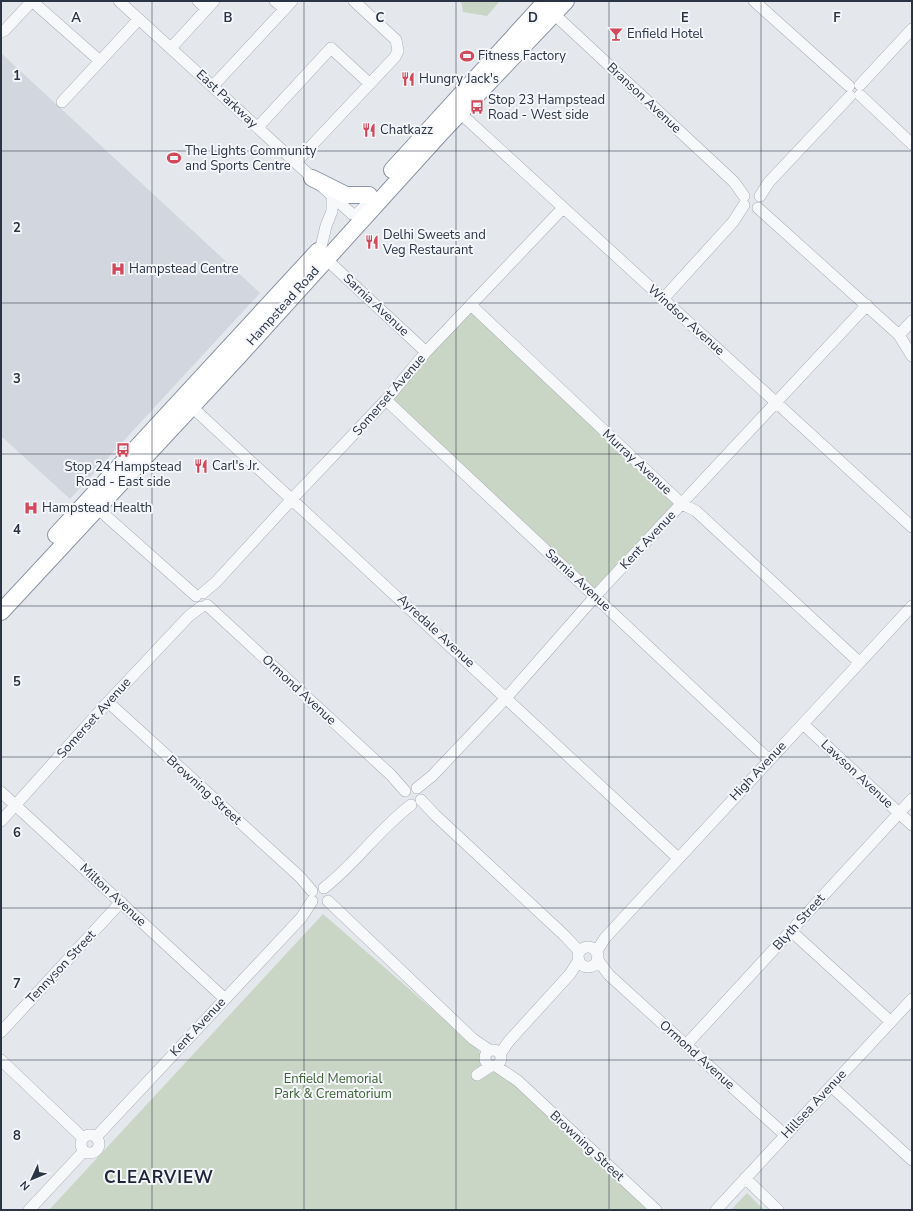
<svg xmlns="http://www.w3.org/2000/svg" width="913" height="1211" font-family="'Nunito Sans',sans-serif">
  <rect width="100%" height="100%" fill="#e4e7ec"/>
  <path fill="#d2d6de" d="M1,53L260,293L70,499L1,436Z"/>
  <path fill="#c9d6c5" d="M461,1H500L487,16L463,12Z
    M471,305L682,504L596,596L386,400Z
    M323,914L477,1048L488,1068L509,1077L650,1210H49Z
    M747,1193L764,1210H731Z"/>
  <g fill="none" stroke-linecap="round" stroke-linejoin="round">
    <defs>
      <path id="minor" d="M32,1L100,61
        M119,1L352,214H357L367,204
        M198,1L207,9
        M275,1L285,9
        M754,1L849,86
        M554,14L734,182L744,196
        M1,32L5,30L32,1
        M171,48L214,1
        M860,85L912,29
        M213,86L292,1
        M860,95L912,144
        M62,102L139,19
        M460,113L912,527
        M258,127L331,48L370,84
        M296,162L395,57L398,51L396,40L354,1
        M760,196L769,182L850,96
        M758,208L899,335L912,356
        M321,247L326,226L332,211V195
        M326,259L426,352
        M663,299L733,222L744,205
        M471,305L682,504L696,511L859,662
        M899,335L912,321
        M386,400L769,760
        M192,407L678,858
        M97,508L196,596
        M203,593L216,582L292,499L386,400L426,352L563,208
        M207,605L391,775L405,791
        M108,702L300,877L312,891
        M803,724L912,825
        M417,788L432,776L507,697L599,592L867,305
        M1,792L224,998
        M421,800L435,815L564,935L579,951
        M1,821L108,702L189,616L201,607
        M324,888C356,863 379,829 411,805
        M328,901L473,1039L489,1050
        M791,931L891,1022
        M578 957a10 10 0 1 1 20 0a10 10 0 1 1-20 0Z
        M596,952L605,938L912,606
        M597,959L609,975L785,1135
        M1,1032L121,902
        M686,1045L912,799
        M485 1058a8 8 0 1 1 16 0a8 8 0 1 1-16 0Z
        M500,1054L509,1041L570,974L579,960
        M1,1060L83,1138
        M496,1066L518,1081L656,1210
        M477,1075L491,1066
        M831,1086L912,1160
        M81 1144a9 9 0 1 1 18 0a9 9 0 1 1-18 0Z
        M96,1137L301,918L312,901
        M745,1178L778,1210
        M29,1210L84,1151
        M716,1210L912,999"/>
      <path id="highway" d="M392,170L546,1
        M312,178L346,195H369
        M56,535L318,251
        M1,612L237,358L441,133L566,1"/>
    </defs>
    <use href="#minor" stroke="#a9aeb7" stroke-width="12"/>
    <use href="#highway" stroke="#8b94a3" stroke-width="18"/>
    <use href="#minor" stroke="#f7f8fa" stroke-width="11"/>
    <use href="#highway" stroke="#fff" stroke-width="16"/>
  </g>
  <path fill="none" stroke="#2b3445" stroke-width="1" stroke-opacity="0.55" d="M152,1V1210M304,1V1210M456,1V1210M609,1V1210M761,1V1210M1,151H912M1,303H912M1,454H912M1,606H912M1,757H912M1,908H912M1,1060H912"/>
  <defs>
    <symbol id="bar-bare" viewBox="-9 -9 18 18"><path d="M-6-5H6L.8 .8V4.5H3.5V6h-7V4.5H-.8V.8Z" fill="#d1495b" stroke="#f4f6f9" stroke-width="2.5" paint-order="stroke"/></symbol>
    <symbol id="stadium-bare" viewBox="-9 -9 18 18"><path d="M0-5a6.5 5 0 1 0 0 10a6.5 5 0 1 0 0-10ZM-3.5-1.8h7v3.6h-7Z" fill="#d1495b" stroke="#f4f6f9" stroke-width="2.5" paint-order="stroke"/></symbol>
    <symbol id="restaurant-bare" viewBox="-9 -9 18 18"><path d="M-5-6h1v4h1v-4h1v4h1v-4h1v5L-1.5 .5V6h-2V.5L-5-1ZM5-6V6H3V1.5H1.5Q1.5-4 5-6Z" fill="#d1495b" stroke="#f4f6f9" stroke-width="2.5" paint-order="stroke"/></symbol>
    <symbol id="bus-bare" viewBox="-9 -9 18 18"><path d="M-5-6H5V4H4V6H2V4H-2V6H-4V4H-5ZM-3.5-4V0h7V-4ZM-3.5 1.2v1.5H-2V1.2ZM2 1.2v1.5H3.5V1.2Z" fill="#d1495b" stroke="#f4f6f9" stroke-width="2.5" paint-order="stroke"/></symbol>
    <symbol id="hospital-bare" viewBox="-9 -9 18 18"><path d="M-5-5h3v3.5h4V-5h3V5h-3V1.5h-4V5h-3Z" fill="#d1495b" stroke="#f4f6f9" stroke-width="2.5" paint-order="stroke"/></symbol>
  </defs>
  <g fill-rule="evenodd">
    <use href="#bar-bare" x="606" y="24" width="20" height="20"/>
    <use href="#stadium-bare" x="457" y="46" width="20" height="20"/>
    <use href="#restaurant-bare" x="398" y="69" width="20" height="20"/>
    <use href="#bus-bare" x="467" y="97" width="20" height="20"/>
    <use href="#restaurant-bare" x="359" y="120" width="20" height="20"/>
    <use href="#stadium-bare" x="164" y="148" width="20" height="20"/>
    <use href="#restaurant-bare" x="362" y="232" width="20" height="20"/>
    <use href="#hospital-bare" x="108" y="259" width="20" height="20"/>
    <use href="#bus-bare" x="113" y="440" width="20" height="20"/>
    <use href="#restaurant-bare" x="191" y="456" width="20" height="20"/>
    <use href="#hospital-bare" x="21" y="498" width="20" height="20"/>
  </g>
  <g text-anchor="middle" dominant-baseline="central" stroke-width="4" stroke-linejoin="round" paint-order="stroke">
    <g font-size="13" fill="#2b3445" stroke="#f4f6f9" text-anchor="start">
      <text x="627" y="34">Enfield Hotel</text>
      <text x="478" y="56">Fitness Factory</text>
      <text x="419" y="79">Hungry Jack's</text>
      <text x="488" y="100">Stop 23 Hampstead<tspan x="488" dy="15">Road - West side</tspan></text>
      <text x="380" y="130">Chatkazz</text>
      <text x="185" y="151">The Lights Community<tspan x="185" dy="15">and Sports Centre</tspan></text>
      <text x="383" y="235">Delhi Sweets and<tspan x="383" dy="15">Veg Restaurant</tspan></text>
      <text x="129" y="269">Hampstead Centre</text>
      <text x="212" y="466">Carl's Jr.</text>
      <text x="123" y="467" text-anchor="middle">Stop 24 Hampstead<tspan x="123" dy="15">Road - East side</tspan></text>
      <text x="42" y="508">Hampstead Health</text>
    </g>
    <g font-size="13" fill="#2b3445" stroke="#f4f6f9">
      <text transform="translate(644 98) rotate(43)">Branson Avenue</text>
      <text transform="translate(227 99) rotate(43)">East Parkway</text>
      <text transform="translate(376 305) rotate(43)">Sarnia Avenue</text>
      <text transform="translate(283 306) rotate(-48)">Hampstead Road</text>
      <text transform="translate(686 320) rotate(42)">Windsor Avenue</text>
      <text transform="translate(389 395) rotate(-49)">Somerset Avenue</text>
      <text transform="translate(637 462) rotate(43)">Murray Avenue</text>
      <text transform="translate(648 540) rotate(-47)">Kent Avenue</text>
      <text transform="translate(578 580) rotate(43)">Sarnia Avenue</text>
      <text transform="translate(436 631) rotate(43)">Ayredale Avenue</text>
      <text transform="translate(299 690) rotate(43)">Ormond Avenue</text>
      <text transform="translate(94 718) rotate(-48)">Somerset Avenue</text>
      <text transform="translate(758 771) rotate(-47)">High Avenue</text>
      <text transform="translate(857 774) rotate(43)">Lawson Avenue</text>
      <text transform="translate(204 790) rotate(42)">Browning Street</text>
      <text transform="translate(113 895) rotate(43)">Milton Avenue</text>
      <text transform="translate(799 922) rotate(-48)">Blyth Street</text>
      <text transform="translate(61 967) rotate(-47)">Tennyson Street</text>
      <text transform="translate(198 1027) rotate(-47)">Kent Avenue</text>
      <text transform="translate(697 1055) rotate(42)">Ormond Avenue</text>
      <text transform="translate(814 1104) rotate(-47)">Hillsea Avenue</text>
      <text transform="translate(587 1146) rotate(43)">Browning Street</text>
    </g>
    <g font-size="13" fill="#3f6138" stroke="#f4f6f9">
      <text x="333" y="1079">Enfield Memorial<tspan x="333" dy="15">Park &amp; Crematorium</tspan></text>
    </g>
    <g font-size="17" font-weight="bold" letter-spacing="1" fill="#1d2536" stroke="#f4f6f9">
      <text x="159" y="1177">CLEARVIEW</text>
    </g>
  </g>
  <g font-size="13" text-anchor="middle" font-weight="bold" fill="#2b3445" stroke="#f4f6f9" stroke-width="4" stroke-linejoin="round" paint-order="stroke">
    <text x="76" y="22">A</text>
    <text x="228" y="22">B</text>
    <text x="380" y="22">C</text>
    <text x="533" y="22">D</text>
    <text x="685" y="22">E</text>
    <text x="837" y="22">F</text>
    <text x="17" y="80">1</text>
    <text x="17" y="232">2</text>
    <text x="17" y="383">3</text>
    <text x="17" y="534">4</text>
    <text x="17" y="686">5</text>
    <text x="17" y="837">6</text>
    <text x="17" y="988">7</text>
    <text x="17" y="1140">8</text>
  </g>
  <rect width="913" height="1211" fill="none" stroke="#2b3445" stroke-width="4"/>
  <g transform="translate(32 1179) rotate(226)" stroke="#f4f6f9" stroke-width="3" paint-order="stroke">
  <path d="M0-3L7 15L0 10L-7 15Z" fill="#2b3445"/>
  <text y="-6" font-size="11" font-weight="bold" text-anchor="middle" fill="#2b3445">N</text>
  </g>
</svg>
